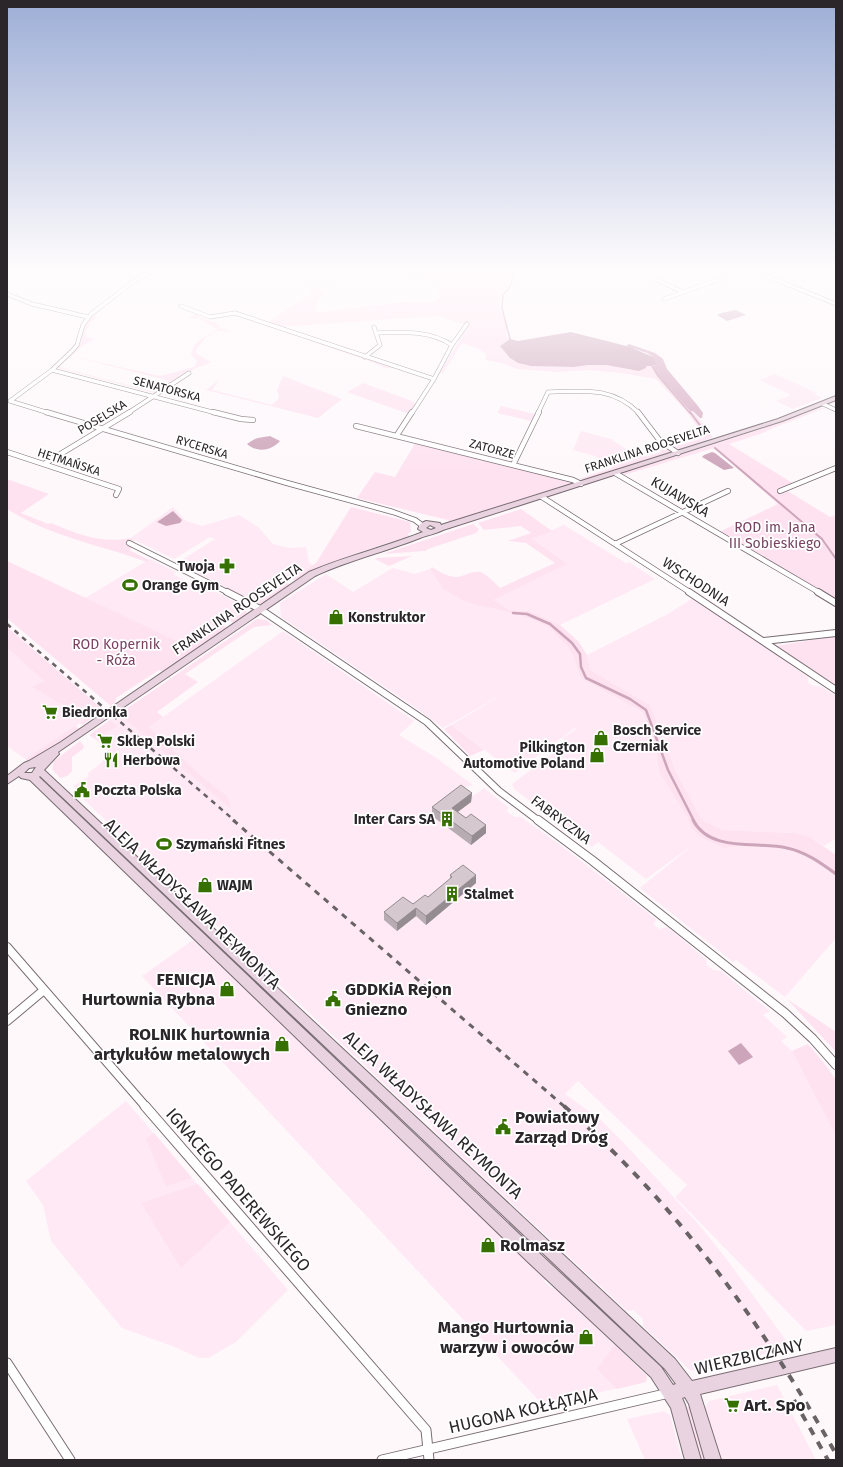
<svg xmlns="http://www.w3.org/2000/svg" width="843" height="1467" font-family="'Fira Sans',sans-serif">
  <rect width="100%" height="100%" fill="#fef8fb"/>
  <path fill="#fee9f4" d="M775,374L817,393L814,394L822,398L793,409L776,401L791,395L759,380Z
    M581,431L611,439L624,448L648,457L612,468L595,456L573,450Z
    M173,507L186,521L202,526L239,515L258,527L273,544L290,548L306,547L309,563L313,565L262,600H252L177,563L215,539L210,537L174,559L131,538Z
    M564,525L626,563L629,562L655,579L560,625L529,611L509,610L492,600L566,564L531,539Z
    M150,559L176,572L173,574L198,588L203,585L246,608V610L233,618L230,617L188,646L85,598Z
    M393,568L415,574L430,569L443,589L479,606L496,609L532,619L550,628L560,637L573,655L580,676L586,681L643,712L656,748L659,772L687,817L691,828L702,838L724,848L765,844L788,846L816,858L836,877V938L785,997L736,960L733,962L640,888L694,844L646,879L598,842L592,847L514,789L512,784L568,742L562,738L575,730L576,727L515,773L451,725L514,688L443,728L413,706L281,617L280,603L326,574L353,592Z
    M693,598L767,648L808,677V682L810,684L814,686L822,687L836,696V838L824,846L810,837L795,833L721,830L702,820L676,772L650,705L590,670L587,655L668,614Z
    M283,631L414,721L399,735L435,757L473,785L461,788L473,796L484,788L508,807L507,812L515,817H521L563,847L656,919L654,925L660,929L667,927L706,959L707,965L713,970L721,971L770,1011L763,1015L787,1037L781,1041L792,1051L836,1136V1326L835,1325L806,1331L675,1197L687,1185L578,1081L565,1094L601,1120L623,1142L701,1227L728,1261L791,1347L700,1371L690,1370L643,1326V1319L633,1310L627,1311L433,1130L432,1125L424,1117H419L79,795L81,794L73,786L89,776L87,774L101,763L103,760L112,754L95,739L117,726L110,720L121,712L230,808L228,797L204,778L149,727Z
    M7,648L44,681L33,687L86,719L25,759L7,746Z
    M193,940L546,1278L544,1281L552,1288L554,1286L647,1376L646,1382L543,1405L142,976Z
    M126,1101L288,1290L236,1342L208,1358H199L175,1347L122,1328L51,1241L43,1205L26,1181Z
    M777,1385L816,1460H720L705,1407L709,1401Z
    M664,1411L670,1415L682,1460H645L627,1419Z"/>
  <path fill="#fee2f0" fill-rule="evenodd" d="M406,268H514L508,287L501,295L500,308L506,326V336L509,340L504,342L510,358L518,363L531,366L574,367L588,365H606L632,370L648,365L652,366L658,376L690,411H693L713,437L681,450L674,447L703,438L704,436L686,411L656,379L621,373L589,370L557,372L517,369L502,363L485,360L486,358V354L479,349L462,343L443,373H440L468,326L439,316L279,327L270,323L271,320L309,295L310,286L320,288L334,287L319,298C318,303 315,305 315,310L319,312L403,302L428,303L434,301L439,296L438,291L440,284L432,280L403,274Z
    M139,279L103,306L85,332L86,337L95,339L82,346L71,356L160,376L194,367L197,362L191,354C195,338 206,337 218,330L200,319L186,318L196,314L199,315L198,317L215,322L221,328L235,333L225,331H218L206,337L196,350V353L211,362L187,372L155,393L58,368L77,348L81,342L83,330L93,314ZM71,356L170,381L157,391H151L62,368L60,366Z
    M233,315H239L428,379L394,368H385L369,361Z
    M283,376L342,399L318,418L206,390L219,380L212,390L272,405C279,399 280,398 277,390Z
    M363,383L412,401L415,404L409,414L347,392Z
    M501,406L535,414L531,421L497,413Z
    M822,408H825L773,428L763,433L729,444L794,484L776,490L781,493L786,490L830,517L834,515L836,522V600L719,532L778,504L714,448L624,475L623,472Z
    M416,442L573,481L574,484L450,523L448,520L357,498L375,472L395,477Z
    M669,449L672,451L670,453L585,480L579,479L661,452L660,450Z
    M7,479L49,494L21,513L48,524L51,523C77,534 102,544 131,538L135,540L128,544L133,547L129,550L149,560L147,562C100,545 49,536 7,509Z
    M351,507L410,522L411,532L407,534L410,536C371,549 331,559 297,581L292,579L316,563Z
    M521,509L552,531L532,539L567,564L493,600L509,610L529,611L560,625L579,642L587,655L590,670L650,705L676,772L702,820L722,830L795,833L810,837L836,855V877L816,858L788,846L765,844L724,848L702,838L691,828L687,817L659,772L656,748L643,712L586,681L580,676L573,655L567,646L550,628L532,619L496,609L479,606L465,601L443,589L430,569L432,567C443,574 452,580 465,575C469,573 475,571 480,572C487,574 495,583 500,588L555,563L526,543L508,541L531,533L521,526L484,530L478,523Z
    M473,524L479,529L476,533L428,549L425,551L383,554Z
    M412,556L389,566L375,559L377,558Z
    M7,561L188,646L231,617L234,618L246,610L247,614L233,623L230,621L223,625L227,628L163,672L159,670L116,698L115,703L111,706L7,618Z
    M287,583L291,585L265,603L259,604L227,590V587C261,605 256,605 287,583Z
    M257,619L266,620L272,625L254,627L185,674L198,682L157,712L163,717L149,727L204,778L228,797L231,809L119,714Z
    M7,627L100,707L104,710L82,725L80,723L86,719L32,687L44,681L7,648Z
    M836,636V686L776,646Z
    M110,720L118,726L95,739L89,735Z
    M451,725L484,750L470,756L444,729Z
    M75,726L80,729L32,761H29L25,759Z
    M80,741L84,746L83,749L72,757V771L67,776L60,778L52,769L54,761Z
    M101,834L203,930L205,933L199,930L100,836Z
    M787,999L836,1032V1052Z
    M808,1044L824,1063L836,1080V1136L792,1051Z
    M348,1068L407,1124L406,1126L347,1071L346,1069Z
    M154,1133L192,1178L166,1186L146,1139Z
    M423,1140L532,1242L533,1244H530L423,1143L422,1141Z
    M198,1184L230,1222L181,1268L141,1203Z
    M547,1257L665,1367V1372L547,1261L545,1258Z
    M615,1345L647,1376L646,1382L617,1389L597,1369Z
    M687,1407H690L692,1409L706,1460H699L686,1410Z"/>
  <path fill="#d8afc5" d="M629,344L655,353L663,359L667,369L698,406L703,413L702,418H700L693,411H690L658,376L652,366H654L653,357L647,353L626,346Z"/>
  <path fill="#cda5ba" d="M736,310L746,315L727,321L717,315L721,313Z
    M571,332L630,347L653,357L656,364L652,366H646V368L639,371L606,365H588L574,367L531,366L518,363L510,358L500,346L510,339L518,341Z
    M270,436L280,441C271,451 257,453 247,444C256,437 259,438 270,436Z
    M712,452L715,453L734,468L724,470L702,457L704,455Z
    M173,511L182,520L180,523L166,526L157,522Z
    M741,1043L753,1057L739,1065L728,1051Z"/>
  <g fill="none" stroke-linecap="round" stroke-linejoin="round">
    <path stroke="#cda5ba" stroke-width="1.5" d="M510,339L502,308L503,295L510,287L516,268
      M652,366L658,376L690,413"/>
    <path stroke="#cda5ba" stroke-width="2" d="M690,412L705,432
      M715,448L822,539L836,559"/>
    <path stroke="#cda5ba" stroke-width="2.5" d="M513,613L527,614L550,624L572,643L580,654L581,667L586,678L630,699L646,710L668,770L694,821"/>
    <path stroke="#cda5ba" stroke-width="3" d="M693,820C710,853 757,841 787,848C806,852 821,863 836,874"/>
    <defs>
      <path id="street-far4" d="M747,268L836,304
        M657,280L683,292
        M7,294L32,304L88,317
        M664,299L748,269
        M181,306L210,317L235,313L434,379
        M377,333C403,332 429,330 452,345
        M365,357L380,345L374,327
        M52,370L216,413
        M823,404L836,410
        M49,413L10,401L52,370L73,350L77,345L83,325L91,314L133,282L157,268
        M128,413L189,373
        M412,413L434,379L452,345L467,324
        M538,413L548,392C583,391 612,386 639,413"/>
      <path id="street-far3" d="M46,412L287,483L393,512L415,520L423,526
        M213,412L241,419L253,420
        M638,412L660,441L678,453
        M356,426L573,480L581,484
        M397,435L412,412
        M7,452L119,489L116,495
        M44,464L130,412
        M513,465L539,412
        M615,473L820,593
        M780,491L836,468
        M542,497L691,593
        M129,543L229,593
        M615,544L728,491"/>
      <path id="street-far2" d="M227,592L260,609L427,722L499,791L539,821
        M689,592L836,690
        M818,592L836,603
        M764,641L836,633"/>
      <path id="street-far1" d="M538,820L593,861L785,1013L813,1039L836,1065
        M7,947L146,1107
        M7,1021L44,990"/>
      <path id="street" d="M145,1106L426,1430L429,1460
        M7,1363L70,1460
        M382,1460L669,1393"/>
      <path id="secondary" d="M836,396V400L782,421L443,530C435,534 428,535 420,538C385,552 349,560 315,576L58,752L59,754L57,756L44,770L675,1359L692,1381L836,1348V1362L700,1394L721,1460H705L689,1404L685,1397L682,1398L685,1405L701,1460H685L671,1408L651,1377L528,1262L30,780L21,778L19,776L7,784V776L24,763L29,761L61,742L309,572C346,556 385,547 423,532L418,529L420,524L426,521L440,523L441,525L778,419ZM430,525L436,528L431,530L426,528ZM36,767L32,773H24L29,768ZM40,776L665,1369L676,1384L673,1385L661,1367L538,1252L39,777Z"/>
    </defs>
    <use href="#street-far4" stroke="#786d72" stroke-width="4.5"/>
    <use href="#street-far3" stroke="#786d72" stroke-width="6"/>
    <use href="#street-far2" stroke="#786d72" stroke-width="8"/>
    <use href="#street-far1" stroke="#786d72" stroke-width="10"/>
    <use href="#street" stroke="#786d72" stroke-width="11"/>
    <use href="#secondary" stroke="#786d72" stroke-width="2"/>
    <use href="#street-far4" stroke="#fff" stroke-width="3.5"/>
    <use href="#street-far3" stroke="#fff" stroke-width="4.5"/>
    <use href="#street-far2" stroke="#fff" stroke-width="6"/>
    <use href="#street-far1" stroke="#fff" stroke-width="8"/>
    <use href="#street" stroke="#fff" stroke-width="9"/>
    <use href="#secondary" fill="#e9d3e0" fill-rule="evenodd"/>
    <path stroke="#696366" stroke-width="2.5" stroke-dasharray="5 5" stroke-linecap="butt" d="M7,624L235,821"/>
    <path stroke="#696366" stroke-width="3" stroke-dasharray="6 6" stroke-linecap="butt" d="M233,820L565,1107"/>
    <path stroke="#696366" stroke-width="4" stroke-dasharray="8 8" stroke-linecap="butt" d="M564,1106C677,1204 763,1325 836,1454
      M794,1400L828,1460"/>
  </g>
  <path fill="#b7acb2" d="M472,793L471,802L458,812L486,833L471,845L432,816V807Z
    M450,875L476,883L426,925L416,916L397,931L384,920V912L413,904L428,897L450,880Z"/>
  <path fill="#958c91" d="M472,793L471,802L452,816V808Z
    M486,825V833L471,845L472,836Z
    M476,875V883L426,925V916Z
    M416,908V916L397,931V923Z"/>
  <path fill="#d5c8cf" stroke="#958c91" d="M461,785L472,793L452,808L466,818L471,814L486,825L472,836L432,807Z
    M463,865L476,875L426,916L416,908L397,923L384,912L403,897L413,904L425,895L428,897L452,877L450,875Z"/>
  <linearGradient id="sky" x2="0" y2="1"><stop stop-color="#9daed6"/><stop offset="0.57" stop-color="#fffcfd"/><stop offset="1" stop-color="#fffcfd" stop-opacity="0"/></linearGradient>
  <rect width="843" height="474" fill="url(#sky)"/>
  <defs>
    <symbol id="pharmacy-bare" viewBox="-9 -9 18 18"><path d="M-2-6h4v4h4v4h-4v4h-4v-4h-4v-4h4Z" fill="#367000" stroke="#fff" stroke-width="2.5" paint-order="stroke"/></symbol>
    <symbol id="stadium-bare" viewBox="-9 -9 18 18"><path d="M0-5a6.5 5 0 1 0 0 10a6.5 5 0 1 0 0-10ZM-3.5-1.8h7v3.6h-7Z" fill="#367000" stroke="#fff" stroke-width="2.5" paint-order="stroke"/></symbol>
    <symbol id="shop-bare" viewBox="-9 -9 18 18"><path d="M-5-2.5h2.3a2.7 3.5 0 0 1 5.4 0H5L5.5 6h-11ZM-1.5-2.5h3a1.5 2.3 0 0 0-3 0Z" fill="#367000" stroke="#fff" stroke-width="2.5" paint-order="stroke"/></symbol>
    <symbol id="supermarket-bare" viewBox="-9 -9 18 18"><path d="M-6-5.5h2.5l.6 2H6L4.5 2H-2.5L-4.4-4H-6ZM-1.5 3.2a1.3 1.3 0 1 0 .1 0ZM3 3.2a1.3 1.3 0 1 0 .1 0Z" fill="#367000" stroke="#fff" stroke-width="2.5" paint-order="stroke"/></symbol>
    <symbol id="restaurant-bare" viewBox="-9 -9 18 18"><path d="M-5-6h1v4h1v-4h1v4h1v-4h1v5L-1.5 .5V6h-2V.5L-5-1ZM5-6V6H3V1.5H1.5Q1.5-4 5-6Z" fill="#367000" stroke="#fff" stroke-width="2.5" paint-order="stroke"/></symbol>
    <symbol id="civic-bare" viewBox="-9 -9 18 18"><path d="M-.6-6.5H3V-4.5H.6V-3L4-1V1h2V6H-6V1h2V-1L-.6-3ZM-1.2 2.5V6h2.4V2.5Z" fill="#367000" stroke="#fff" stroke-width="2.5" paint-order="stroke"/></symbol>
    <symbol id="building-bare" viewBox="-9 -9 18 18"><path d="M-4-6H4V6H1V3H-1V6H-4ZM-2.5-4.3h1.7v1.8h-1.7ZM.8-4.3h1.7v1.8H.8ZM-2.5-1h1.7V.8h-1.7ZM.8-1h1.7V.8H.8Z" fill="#367000" stroke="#fff" stroke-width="2.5" paint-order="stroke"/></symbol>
  </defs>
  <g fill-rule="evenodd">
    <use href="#pharmacy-bare" x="216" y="555" width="22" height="22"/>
    <use href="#stadium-bare" x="119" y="574" width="22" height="22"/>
    <use href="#shop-bare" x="325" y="606" width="22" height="22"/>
    <use href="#supermarket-bare" x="39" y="701" width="22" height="22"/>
    <use href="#shop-bare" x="590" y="727" width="22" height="22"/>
    <use href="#supermarket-bare" x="94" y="730" width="22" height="22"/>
    <use href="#shop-bare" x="586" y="744" width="22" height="22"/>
    <use href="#restaurant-bare" x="100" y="749" width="22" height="22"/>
    <use href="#civic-bare" x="71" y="779" width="22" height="22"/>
    <use href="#building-bare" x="436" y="808" width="22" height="22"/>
    <use href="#stadium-bare" x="153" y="833" width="22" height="22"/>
    <use href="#shop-bare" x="194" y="874" width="22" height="22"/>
    <use href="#building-bare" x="441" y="883" width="22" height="22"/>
    <use href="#shop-bare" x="216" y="978" width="22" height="22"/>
    <use href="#civic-bare" x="322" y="988" width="22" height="22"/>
    <use href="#shop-bare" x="271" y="1033" width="22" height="22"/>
    <use href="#civic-bare" x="492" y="1116" width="22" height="22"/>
    <use href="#shop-bare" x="477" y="1234" width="22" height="22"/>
    <use href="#shop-bare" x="575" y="1326" width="22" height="22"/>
    <use href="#supermarket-bare" x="721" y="1394" width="22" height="22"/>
  </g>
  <g text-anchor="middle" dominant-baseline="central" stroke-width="3.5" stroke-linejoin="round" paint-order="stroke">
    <g font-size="12" fill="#2b2629" stroke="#fff">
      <text transform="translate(167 389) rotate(15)">SENATORSKA</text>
      <text transform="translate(102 417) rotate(-31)">POSELSKA</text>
      <text transform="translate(202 447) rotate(17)">RYCERSKA</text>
      <text transform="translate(492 449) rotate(15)">ZATORZE</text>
      <text transform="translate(647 449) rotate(-18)">FRANKLINA ROOSEVELTA</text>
      <text transform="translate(69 462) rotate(18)">HETMAŃSKA</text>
    </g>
    <g font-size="14" fill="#2b2629" stroke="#fff">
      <text transform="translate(680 497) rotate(31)">KUJAWSKA</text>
      <text transform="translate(696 582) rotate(33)">WSCHODNIA</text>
      <text transform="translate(237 609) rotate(-34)">FRANKLINA ROOSEVELTA</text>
      <text transform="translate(561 820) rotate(37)">FABRYCZNA</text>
    </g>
    <g font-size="14" fill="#794262" stroke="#fff">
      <text x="775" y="527">ROD im. Jana<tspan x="775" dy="16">III Sobieskiego</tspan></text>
      <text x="116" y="644">ROD Kopernik<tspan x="116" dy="16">- Róża</tspan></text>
    </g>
    <g font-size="14" font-weight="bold" fill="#2b2629" stroke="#fff" text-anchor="start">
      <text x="215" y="566" text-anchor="end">Twoja</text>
      <text x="142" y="585">Orange Gym</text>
      <text x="348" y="617">Konstruktor</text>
      <text x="62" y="712">Biedronka</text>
      <text x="613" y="730">Bosch Service<tspan x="613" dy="16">Czerniak</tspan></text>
      <text x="117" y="741">Sklep Polski</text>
      <text x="585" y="747" text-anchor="end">Pilkington<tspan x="585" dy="16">Automotive Poland</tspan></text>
      <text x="123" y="760">Herbowa</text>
      <text x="94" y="790">Poczta Polska</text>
      <text x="435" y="819" text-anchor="end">Inter Cars SA</text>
      <text x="176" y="844">Szymański Fitnes</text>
      <text x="217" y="885">WAJM</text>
      <text x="464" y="894">Stalmet</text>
    </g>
    <g font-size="17" fill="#2b2629" stroke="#fff">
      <text transform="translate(192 904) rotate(44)">ALEJA WŁADYSŁAWA REYMONTA</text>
      <text transform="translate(433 1115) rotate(43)">ALEJA WŁADYSŁAWA REYMONTA</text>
      <text transform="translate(238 1190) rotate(49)">IGNACEGO PADEREWSKIEGO</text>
      <text transform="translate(749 1357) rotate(-13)">WIERZBICZANY</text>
      <text transform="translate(523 1411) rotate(-13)">HUGONA KOŁŁĄTAJA</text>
    </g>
    <g font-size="17" font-weight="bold" fill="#2b2629" stroke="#fff" text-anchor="start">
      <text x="215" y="979" text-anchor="end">FENICJA<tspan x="215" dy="20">Hurtownia Rybna</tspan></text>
      <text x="345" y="989">GDDKiA Rejon<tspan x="345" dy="20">Gniezno</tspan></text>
      <text x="270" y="1034" text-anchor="end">ROLNIK hurtownia<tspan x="270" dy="20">artykułów metalowych</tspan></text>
      <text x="515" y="1117">Powiatowy<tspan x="515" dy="20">Zarząd Dróg</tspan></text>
      <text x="500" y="1245">Rolmasz</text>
      <text x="574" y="1327" text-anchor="end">Mango Hurtownia<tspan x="574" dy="20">warzyw i owoców</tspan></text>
      <text x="744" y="1405">Art. Spo</text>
    </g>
  </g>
  <rect width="843" height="1467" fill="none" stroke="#2b2629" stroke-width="16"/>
</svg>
